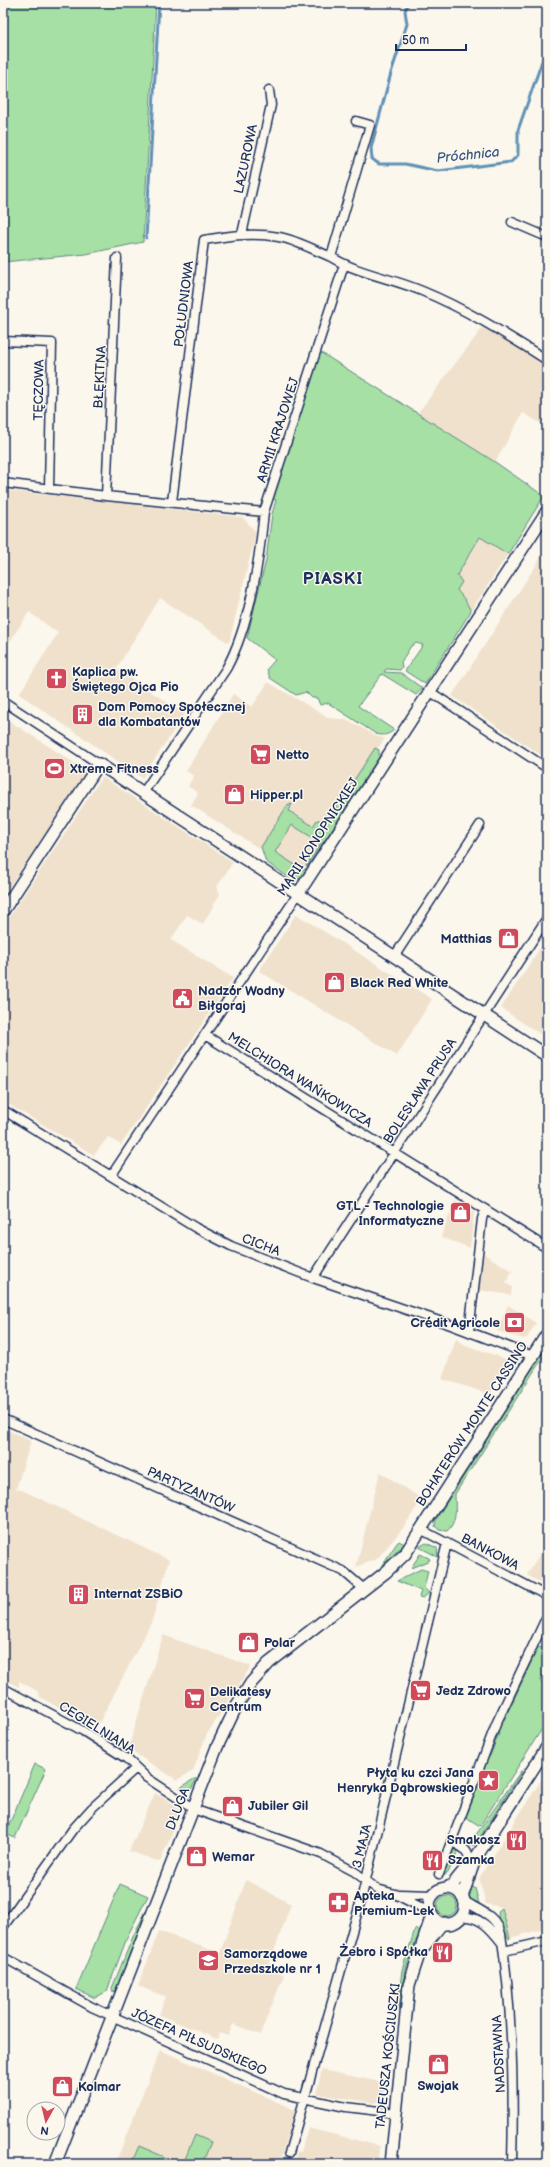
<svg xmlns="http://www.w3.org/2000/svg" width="550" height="2167" font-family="'Balsamiq Sans',sans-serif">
  <rect width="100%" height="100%" fill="#fbf7ec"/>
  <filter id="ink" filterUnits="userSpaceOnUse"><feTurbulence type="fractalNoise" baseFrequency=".025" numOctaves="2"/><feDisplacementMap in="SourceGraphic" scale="8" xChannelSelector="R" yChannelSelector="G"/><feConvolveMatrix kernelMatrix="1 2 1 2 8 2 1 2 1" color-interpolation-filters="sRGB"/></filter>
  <g filter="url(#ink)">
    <path fill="#f0e1cd" d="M483,327L547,365V427L523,413L495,462L417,414Z
      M3,490L242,517L256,532L229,643L160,598L116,669L185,714L142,778L19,694L58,633L29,612L3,652Z
      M480,537L508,554L471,611L465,600L457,590L462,582L457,575Z
      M547,548V759L452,696Z
      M268,682L329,718L348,720L378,737L385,738L328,820L319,821L314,826L289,811L293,805H289L260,849L191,805L198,793L188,786L194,776L186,771L233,694L252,707Z
      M3,717L87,771L4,895L3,894Z
      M102,777L233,862L217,887L220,894L203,924L187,915L171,940L233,978L121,1145L108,1137L94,1155L3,1101V926Z
      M292,825L321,843L303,870L275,852Z
      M296,914L432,999L397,1056L259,971Z
      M547,937V1039L501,1008Z
      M455,1200L474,1212L470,1248L441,1237Z
      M484,1254L512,1271L506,1283L512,1287L511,1295L479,1290Z
      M508,1305L536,1323L527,1338L523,1339L497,1331Z
      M456,1339L463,1344L511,1361L490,1394L442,1379Z
      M3,1428L31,1441L16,1489L22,1490L169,1560L152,1621L96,1729L40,1697L37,1691L19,1681V1687L3,1679V1648L10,1630L3,1627Z
      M380,1472L422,1499L403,1528L377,1559L356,1567Z
      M547,1542V1586L527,1575Z
      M163,1635L251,1666L206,1736L193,1771L177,1780L128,1749Z
      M547,1771V1928L510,1938L502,1907L486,1904L479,1878Z
      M155,1793L178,1807L180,1814L160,1862L129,1851Z
      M246,1880L291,1904L268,1968L284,1975L260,2035L233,2024L228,2036L220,2033L217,2039L159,2015L166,1997L138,1986L159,1931L220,1953Z
      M160,2050L295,2110L279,2164H115Z
      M322,2070L385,2083L383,2099L375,2103L318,2094L317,2090Z
      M308,2128L380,2146L377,2164H294L297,2151L301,2152Z"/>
    <path fill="#a6e0a5" stroke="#608882" d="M7,3H156L143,242L86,254L3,262V6Z
      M320,352L495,462L544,496L508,554L480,537L457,575L462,582L457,590L465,600L471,611L425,684L405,671L423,645L416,643L411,646L401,662L402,667L400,670L386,669L384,672L401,673L422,688L416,695L382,674L358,706L394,730C388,735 384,736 376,734L328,703L320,705L317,698H312L306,692L296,695L270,678L267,669L275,660L247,638L266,560L272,514L276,500L273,499Z
      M375,748L379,750V757L308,866H306L321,843L292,825L275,852L303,870L307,868L301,878L294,881L266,862L261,847L287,806L292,804L289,811L313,826L317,820H328Z
      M547,1346V1351L455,1494C455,1507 458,1521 447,1531L439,1530L435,1526L436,1519Z
      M399,1541L404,1544L380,1568L397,1543Z
      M426,1543L437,1548L438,1557L419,1547Z
      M420,1554L429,1558L430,1560L411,1568Z
      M421,1569L428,1571L424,1588L429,1593L423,1598L419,1597L421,1591L397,1581Z
      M536,1647L543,1648L544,1658L547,1657V1666L540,1681L547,1688V1721L480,1826L464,1816V1814L468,1812L484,1771L482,1767L485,1760L490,1756L499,1733L497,1728L499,1721L504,1720L537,1650Z
      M35,1764L46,1769L15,1838L5,1834Z
      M521,1771H522L475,1845L468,1846Z
      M194,1779H197L191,1789L184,1791L180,1788Z
      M454,1849L458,1851L448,1873L443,1876Z
      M120,1884L148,1896L128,1935L107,1991L95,1998L76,1989Z
      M469,1885L475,1888L479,1904L473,1902L468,1896Z
      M437 1906a10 10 0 1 1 20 0a10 10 0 1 1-20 0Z
      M502,1908L510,1938L509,1939C504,1930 492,1913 502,1908Z
      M146,1911L116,1990L113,1992L112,1988L134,1934Z
      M415,1929L420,1932C408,1957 401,1982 399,2010H397L402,1970Z
      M195,2135L211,2142L202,2164H183Z
      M139,2146L181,2164H131Z"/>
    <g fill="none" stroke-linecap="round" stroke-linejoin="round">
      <path stroke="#6191b6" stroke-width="3" d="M408,3L405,11L407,24L391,73L371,148L372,159L379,164H405L438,171L511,162L518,155V130L547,47
        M146,238L159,3"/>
      <path stroke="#cecfd0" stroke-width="8" stroke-dasharray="8 4" stroke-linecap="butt" d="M286,2164L289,2153"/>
      <defs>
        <path id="street" d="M356,121L370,125L331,257C359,274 392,278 422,291C466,309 507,335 547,360
          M512,222L547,237
          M242,234L271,105L269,90
          M3,341L52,343L49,488
          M3,483L106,496L264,512L344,265
          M106,496L117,258
          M172,502L204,240C229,236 253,232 279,237C296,240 314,250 331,257
          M429,691L547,768
          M3,701L99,764
          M143,793L226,669C250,626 259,561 264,512
          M394,957L480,825
          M205,1035L547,1248
          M3,1110L196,1228L231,1246L313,1278L451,1325L533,1356
          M111,1176L298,894
          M313,1278L547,918
          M469,1332L482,1219L485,1209
          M3,1419L343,1571L364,1589
          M422,1530L547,1596
          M3,1688L83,1731L127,1759L147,1778L196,1810L321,1854L355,1872L377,1889L395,1894L430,1912
          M451,1842C462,1847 471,1850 468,1864
          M439,1874L496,1724L547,1616
          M399,1894L433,1895
          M464,1901C479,1910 497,1916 501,1934C513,2010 514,2088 512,2164
          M460,1917C479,1914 492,1930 502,1943
          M3,1927L73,1829L92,1808L136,1768
          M504,1951L547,1941
          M3,1957L92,2007L284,2094L346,2107L397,2113
          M289,2153L361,1900L447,1543"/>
        <path id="secondary" d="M298,894L547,511
          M3,911L99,764L547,1056
          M447,1888L453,1884L471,1862
          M429 1906a18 18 0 1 1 36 0a18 18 0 1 1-36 0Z
          M462,1897L475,1859L547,1747
          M422,1949L440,1926L445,1923
          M55,2164L217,1747L237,1705L251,1683L269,1663L386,1572L405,1554L547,1334
          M391,2164L409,1985L432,1915"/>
      </defs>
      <use href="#street" stroke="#1b2f5e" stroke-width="11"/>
      <use href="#secondary" stroke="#1b2f5e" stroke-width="14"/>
      <use href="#street" stroke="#fbf7ec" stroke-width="8"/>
      <use href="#secondary" stroke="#fbf7ec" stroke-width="11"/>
    </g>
  </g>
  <defs>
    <symbol id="church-square" viewBox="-11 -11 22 22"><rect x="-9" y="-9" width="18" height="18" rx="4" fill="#d1495b" stroke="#fbf7ec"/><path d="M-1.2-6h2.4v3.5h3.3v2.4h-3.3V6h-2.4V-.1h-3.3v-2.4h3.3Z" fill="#fff"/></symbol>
    <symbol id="building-square" viewBox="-11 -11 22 22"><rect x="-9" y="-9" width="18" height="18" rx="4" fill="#d1495b" stroke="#fbf7ec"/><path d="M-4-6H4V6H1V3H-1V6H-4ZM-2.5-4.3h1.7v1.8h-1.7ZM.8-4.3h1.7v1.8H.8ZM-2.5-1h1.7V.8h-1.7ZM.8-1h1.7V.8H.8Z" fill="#fff"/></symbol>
    <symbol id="supermarket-square" viewBox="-11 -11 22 22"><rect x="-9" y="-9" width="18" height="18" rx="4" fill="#d1495b" stroke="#fbf7ec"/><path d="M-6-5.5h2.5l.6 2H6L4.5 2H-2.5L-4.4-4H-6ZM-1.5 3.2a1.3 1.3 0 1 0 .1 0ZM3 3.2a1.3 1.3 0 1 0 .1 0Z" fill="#fff"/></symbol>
    <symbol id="stadium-square" viewBox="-11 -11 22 22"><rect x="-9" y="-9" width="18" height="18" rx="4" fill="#d1495b" stroke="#fbf7ec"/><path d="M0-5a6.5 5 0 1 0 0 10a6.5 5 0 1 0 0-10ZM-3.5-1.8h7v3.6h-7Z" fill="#fff"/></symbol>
    <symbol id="shop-square" viewBox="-11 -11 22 22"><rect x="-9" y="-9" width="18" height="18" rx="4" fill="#d1495b" stroke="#fbf7ec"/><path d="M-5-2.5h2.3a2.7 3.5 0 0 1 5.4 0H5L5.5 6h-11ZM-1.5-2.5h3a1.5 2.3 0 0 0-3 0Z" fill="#fff"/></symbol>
    <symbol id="civic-square" viewBox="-11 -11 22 22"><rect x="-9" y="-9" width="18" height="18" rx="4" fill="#d1495b" stroke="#fbf7ec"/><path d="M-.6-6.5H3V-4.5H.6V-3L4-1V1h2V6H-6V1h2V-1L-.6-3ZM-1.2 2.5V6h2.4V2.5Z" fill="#fff"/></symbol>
    <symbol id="bank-square" viewBox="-11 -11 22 22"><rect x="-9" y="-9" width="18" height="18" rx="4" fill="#d1495b" stroke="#fbf7ec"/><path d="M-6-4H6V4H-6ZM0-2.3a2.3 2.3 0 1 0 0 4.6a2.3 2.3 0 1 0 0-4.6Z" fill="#fff"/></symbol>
    <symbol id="sight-square" viewBox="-11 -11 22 22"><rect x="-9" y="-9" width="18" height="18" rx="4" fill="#d1495b" stroke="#fbf7ec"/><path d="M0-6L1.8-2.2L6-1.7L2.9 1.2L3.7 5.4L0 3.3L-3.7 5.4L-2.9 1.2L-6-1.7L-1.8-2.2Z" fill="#fff"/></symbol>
    <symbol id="restaurant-square" viewBox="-11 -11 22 22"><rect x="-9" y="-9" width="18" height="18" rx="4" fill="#d1495b" stroke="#fbf7ec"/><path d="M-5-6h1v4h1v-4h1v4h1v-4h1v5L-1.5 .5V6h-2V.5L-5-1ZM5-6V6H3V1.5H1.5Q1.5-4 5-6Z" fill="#fff"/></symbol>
    <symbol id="pharmacy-square" viewBox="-11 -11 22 22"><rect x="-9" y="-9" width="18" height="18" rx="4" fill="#d1495b" stroke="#fbf7ec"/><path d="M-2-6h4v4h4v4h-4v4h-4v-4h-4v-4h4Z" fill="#fff"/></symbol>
    <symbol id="school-square" viewBox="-11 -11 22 22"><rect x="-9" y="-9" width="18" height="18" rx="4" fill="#d1495b" stroke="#fbf7ec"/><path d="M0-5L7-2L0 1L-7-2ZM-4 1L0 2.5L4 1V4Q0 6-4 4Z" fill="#fff"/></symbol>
  </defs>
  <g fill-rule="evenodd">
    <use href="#church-square" x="44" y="666" width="25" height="25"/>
    <use href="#building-square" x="70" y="702" width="25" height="25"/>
    <use href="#supermarket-square" x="248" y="742" width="25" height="25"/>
    <use href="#stadium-square" x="42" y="756" width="25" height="25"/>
    <use href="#shop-square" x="222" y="782" width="25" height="25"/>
    <use href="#shop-square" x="496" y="926" width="25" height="25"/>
    <use href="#shop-square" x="322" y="970" width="25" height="25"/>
    <use href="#civic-square" x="170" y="986" width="25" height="25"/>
    <use href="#shop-square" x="448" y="1200" width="25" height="25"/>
    <use href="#bank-square" x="502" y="1310" width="25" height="25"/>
    <use href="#building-square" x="66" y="1582" width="25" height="25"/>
    <use href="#shop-square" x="236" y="1630" width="25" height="25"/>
    <use href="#supermarket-square" x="408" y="1678" width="25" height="25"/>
    <use href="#supermarket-square" x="182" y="1686" width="25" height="25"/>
    <use href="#sight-square" x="476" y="1768" width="25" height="25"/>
    <use href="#shop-square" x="220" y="1794" width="25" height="25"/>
    <use href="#restaurant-square" x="504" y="1828" width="25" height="25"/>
    <use href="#shop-square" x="184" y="1844" width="25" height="25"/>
    <use href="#restaurant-square" x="420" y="1848" width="25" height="25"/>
    <use href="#pharmacy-square" x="326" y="1890" width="25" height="25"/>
    <use href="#restaurant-square" x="430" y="1940" width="25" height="25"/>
    <use href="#school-square" x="196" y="1948" width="25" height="25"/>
    <use href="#shop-square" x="426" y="2052" width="25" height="25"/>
    <use href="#shop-square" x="50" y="2074" width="25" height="25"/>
  </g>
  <g text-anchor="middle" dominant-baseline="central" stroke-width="3" stroke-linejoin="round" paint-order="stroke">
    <g font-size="13" fill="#1b2f5e" stroke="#fbf7ec">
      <text transform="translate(246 159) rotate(-78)">LAZUROWA</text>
      <text transform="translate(184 304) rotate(-83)">POŁUDNIOWA</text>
      <text transform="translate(100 377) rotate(-87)">BŁĘKITNA</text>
      <text transform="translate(39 390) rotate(-89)">TĘCZOWA</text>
      <text transform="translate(278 430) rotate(-72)">ARMII KRAJOWEJ</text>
      <text transform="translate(318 837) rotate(-57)">MARII KONOPNICKIEJ</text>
      <text transform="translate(300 1080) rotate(32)">MELCHIORA WAŃKOWICZA</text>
      <text transform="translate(420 1091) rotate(-57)">BOLESŁAWA PRUSA</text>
      <text transform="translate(261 1245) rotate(21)">CICHA</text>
      <text transform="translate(472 1424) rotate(-57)">BOHATERÓW MONTE CASSINO</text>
      <text transform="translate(191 1490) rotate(24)">PARTYZANTÓW</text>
      <text transform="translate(490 1552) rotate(28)">BANKOWA</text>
      <text transform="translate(97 1728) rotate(32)">CEGIELNIANA</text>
      <text transform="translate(178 1809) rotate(-69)">DŁUGA</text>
      <text transform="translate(362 1846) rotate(-76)">3 MAJA</text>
      <text transform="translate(199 2042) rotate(24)">JÓZEFA PIŁSUDSKIEGO</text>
      <text transform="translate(499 2054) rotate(-93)">NADSTAWNA</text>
      <text transform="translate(388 2056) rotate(-84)">TADEUSZA KOŚCIUSZKI</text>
    </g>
    <g font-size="13" font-weight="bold" fill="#1b2f5e" stroke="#fbf7ec" text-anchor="start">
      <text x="72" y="672">Kaplica pw.<tspan x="72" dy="15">Świętego Ojca Pio</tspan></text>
      <text x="98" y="707">Dom Pomocy Społecznej<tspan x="98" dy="15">dla Kombatantów</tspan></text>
      <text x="276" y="755">Netto</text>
      <text x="70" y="769">Xtreme Fitness</text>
      <text x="250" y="795">Hipper.pl</text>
      <text x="492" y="939" text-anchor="end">Matthias</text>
      <text x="350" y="983">Black Red White</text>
      <text x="198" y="991">Nadzór Wodny<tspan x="198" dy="15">Biłgoraj</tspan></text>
      <text x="444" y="1206" text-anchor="end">GTL - Technologie<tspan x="444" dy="15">Informatyczne</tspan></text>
      <text x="500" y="1323" text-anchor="end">Crédit Agricole</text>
      <text x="94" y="1594">Internat ZSBiO</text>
      <text x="264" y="1643">Polar</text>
      <text x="436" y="1691">Jedz Zdrowo</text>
      <text x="210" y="1692">Delikatesy<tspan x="210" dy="15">Centrum</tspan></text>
      <text x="474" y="1773" text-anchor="end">Płyta ku czci Jana<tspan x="474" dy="15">Henryka Dąbrowskiego</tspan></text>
      <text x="248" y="1806">Jubiler Gil</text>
      <text x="500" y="1840" text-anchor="end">Smakosz</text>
      <text x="212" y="1857">Wemar</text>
      <text x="448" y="1860">Szamka</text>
      <text x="354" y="1896">Apteka<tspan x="354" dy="15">Premium-Lek</tspan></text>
      <text x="428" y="1952" text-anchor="end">Żebro i Spółka</text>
      <text x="224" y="1954">Samorządowe<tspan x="224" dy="15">Przedszkole nr 1</tspan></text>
      <text x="438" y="2086" text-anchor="middle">Swojak</text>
      <text x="78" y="2087">Kolmar</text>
    </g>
    <g font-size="14" font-style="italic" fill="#385883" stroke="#fbf7ec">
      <text transform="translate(468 155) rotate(-6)">Próchnica</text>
    </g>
    <g font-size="17" font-weight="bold" letter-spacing="1" fill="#1b2f5e" stroke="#fbf7ec">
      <text x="333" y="579">PIASKI</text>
    </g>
  </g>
  <rect width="550" height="2167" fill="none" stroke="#fbf7ec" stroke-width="16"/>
  <rect x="8" y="8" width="534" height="2151" fill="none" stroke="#1b2f5e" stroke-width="1.5" filter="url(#ink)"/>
  <g transform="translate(46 2121) rotate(188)"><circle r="19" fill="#fbf7ec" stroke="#a1a7b3"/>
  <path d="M0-3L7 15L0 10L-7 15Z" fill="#d1495b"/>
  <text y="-6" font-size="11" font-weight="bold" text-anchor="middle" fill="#1b2f5e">N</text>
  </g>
  <path d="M396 44v6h70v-6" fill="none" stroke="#1b2f5e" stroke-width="2"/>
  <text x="402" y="44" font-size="12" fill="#1b2f5e" stroke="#fbf7ec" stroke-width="3" paint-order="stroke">50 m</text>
</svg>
